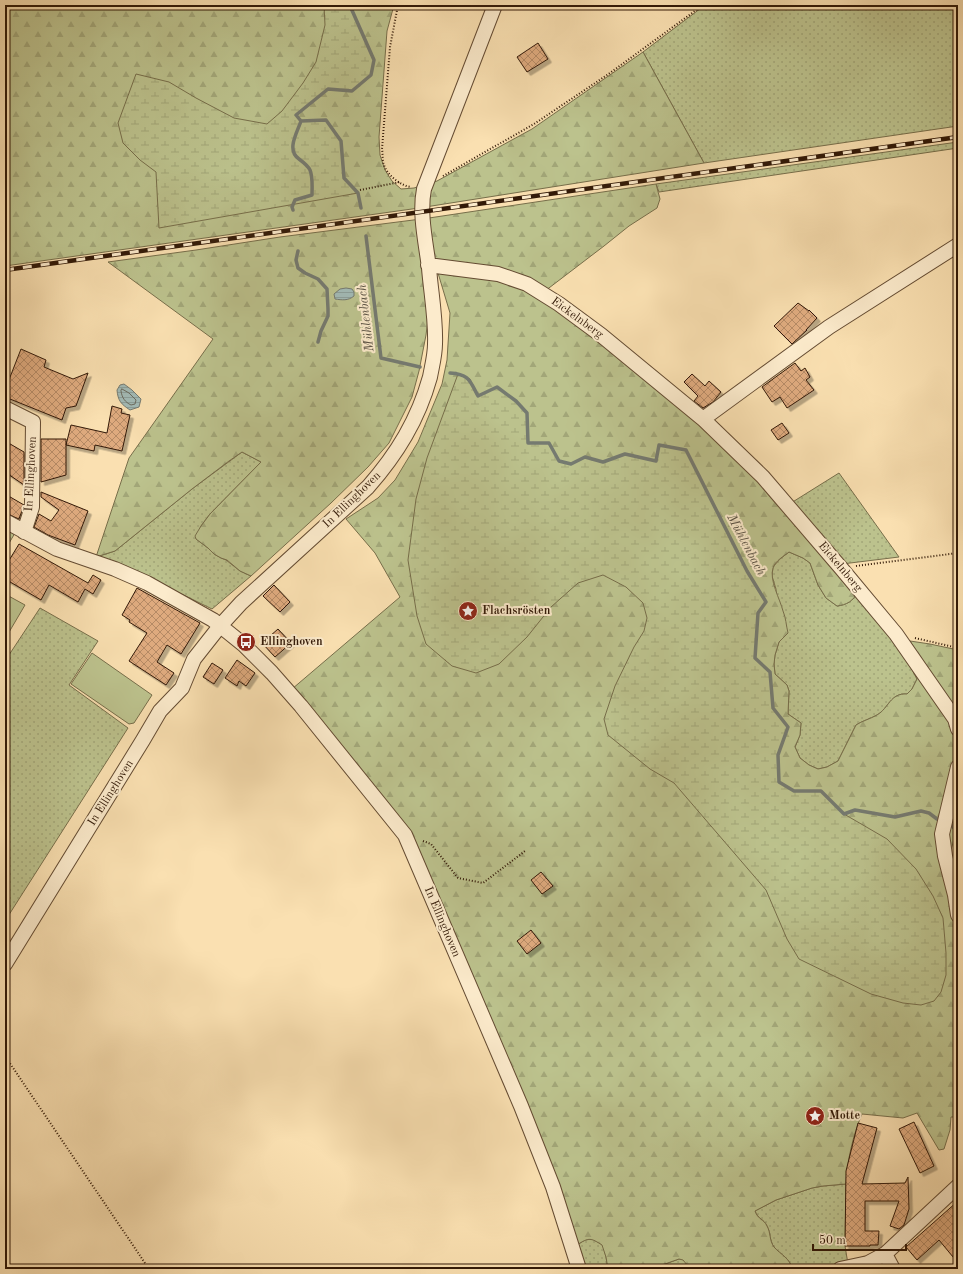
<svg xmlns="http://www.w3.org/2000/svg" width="963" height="1274" font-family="'Old Standard TT',serif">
  <defs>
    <pattern id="grass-dots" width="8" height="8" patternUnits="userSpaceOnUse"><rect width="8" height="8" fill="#bcc28d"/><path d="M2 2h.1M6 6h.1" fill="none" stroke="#a2a678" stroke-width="1.8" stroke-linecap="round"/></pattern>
    <pattern id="forest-firs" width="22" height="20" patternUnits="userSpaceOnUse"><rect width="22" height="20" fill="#bcc28d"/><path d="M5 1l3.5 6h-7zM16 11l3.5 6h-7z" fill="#a2a678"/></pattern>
    <pattern id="wetland-marsh" width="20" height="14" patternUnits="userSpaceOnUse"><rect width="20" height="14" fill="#bcc28d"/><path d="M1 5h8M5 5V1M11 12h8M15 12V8" fill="none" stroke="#a2a678"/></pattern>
    <pattern id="water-rules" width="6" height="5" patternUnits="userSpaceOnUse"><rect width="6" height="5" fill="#a2bab6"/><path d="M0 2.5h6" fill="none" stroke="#8c9f9b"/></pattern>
    <pattern id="building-cross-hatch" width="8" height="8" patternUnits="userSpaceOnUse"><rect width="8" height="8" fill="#deaa7e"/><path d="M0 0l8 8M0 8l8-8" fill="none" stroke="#b58a65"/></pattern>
    <filter id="shadow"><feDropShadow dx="3.5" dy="3.5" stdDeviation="0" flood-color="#0004"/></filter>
  </defs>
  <rect width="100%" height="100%" fill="#fae0b1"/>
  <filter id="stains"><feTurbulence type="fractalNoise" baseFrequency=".005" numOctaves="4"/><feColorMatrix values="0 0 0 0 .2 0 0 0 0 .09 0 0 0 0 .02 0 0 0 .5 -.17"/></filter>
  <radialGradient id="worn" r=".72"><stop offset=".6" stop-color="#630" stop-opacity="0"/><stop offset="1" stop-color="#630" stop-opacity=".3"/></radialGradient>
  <path fill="url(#grass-dots)" stroke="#776e4a" d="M705,5H958V126L704,163L643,52Z
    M958,142V148L659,192L656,184Z
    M242,452L261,462L210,514L201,526L196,539L208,548L214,554L221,558L226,560L240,571L251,576L212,609L133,570L96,557L115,551L192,489Z
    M839,473L899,557L842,564L791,503Z
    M5,527L15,533L5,550Z
    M789,552L803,558L810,563L818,585L826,598L837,606C846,605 854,601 857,592L910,665L917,679L912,689L907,694C890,693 889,708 877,715C870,719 862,721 856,725L838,761L827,767L818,769L809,765L800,758L795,747L800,735L801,723L788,714L789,691L787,685L775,674L774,664L775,655L779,642L776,589L772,576L773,567L780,559Z
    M40,608L98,641L69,685L128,728L5,921V661Z
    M846,1184L845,1246L848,1264L819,1269H792C790,1258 781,1255 774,1247C769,1240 771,1233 767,1226C764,1219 758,1219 755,1211L776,1200L812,1188L823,1186Z
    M592,1239L603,1245L606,1257L608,1269H584L577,1245L585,1240Z
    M679,1259H683L689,1266L688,1269H654L662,1265Z"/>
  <path fill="url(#forest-firs)" stroke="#776e4a" d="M5,5H394L387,31L379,137L380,155L385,170L392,181L401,189L414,188L437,181L532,129L643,52L704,163L419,208L5,266Z
    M656,184L660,199L657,208L629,226L604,246L545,291L682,404L755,477L857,592C854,601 846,605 837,606L826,598L818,585L810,563L803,558L789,552C784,556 775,561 773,568C769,580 780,599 783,611C786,618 786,625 788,633L779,642L775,655L774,664L775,674L787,685L789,691L788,714L801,723L800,735L795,747L800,758L809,765L818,769L827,767L838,761L856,725C862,721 870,719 877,715C889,708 890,693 907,694L912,689L917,679L910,665L958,734V812L953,843L947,863L958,911V1117H951L950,1130L944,1149L939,1150L917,1113L903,1118L862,1114C853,1135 847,1161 846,1184L823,1186L812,1188L776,1200L755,1211C758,1220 764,1219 767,1226C771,1233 769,1240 774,1247C781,1255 790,1258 792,1269H688V1266L683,1260L679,1259L662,1265L654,1269H608L606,1257L602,1245C591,1238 589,1237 577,1245L418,850L292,689L400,597L375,553L346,519L378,498L395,480L418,442L442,384L447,360L450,313L435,263L426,335L419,371L412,397L389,443L368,467L331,503L251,576L240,571L227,560L221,558L214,554L208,548L196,539L195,536L201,526L210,514L261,462L242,452L229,461L192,489L115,551L96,557L129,458L213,339L108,262L196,250L280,237L429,218Z
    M910,641L930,644L958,650V716L932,678Z"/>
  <path fill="url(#wetland-marsh)" stroke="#776e4a" d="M324,5H361L351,9L374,60L371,75L352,91L328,89L297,115L301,121L326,120L341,141L344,178L358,193L159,228L156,172L140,160L123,143L118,123L136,74L169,82L196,98L234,118L267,124L282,111L303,83L316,62L325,25Z
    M458,374L470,379L478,396L497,387L516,401L527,413L528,443H549L559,461L571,464L585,457L603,462L625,454L656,461L659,445L686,450L747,571L766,602L758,613L755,658L770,672L773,708L788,727L778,755L779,782L795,791H821L844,814L887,839L916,869L933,896L943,918L946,953V975L941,992L934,1001L921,1005L903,1003L871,994L799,959L787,939L766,890L674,783L650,769L608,735L604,719L615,686L634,647L644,631L647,618L643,603L626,587L603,575L578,583L551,607L527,637L499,664L476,673L452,666L426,644L417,616L408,560L416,499L427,458Z"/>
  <path fill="#bcc28d" stroke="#776e4a" d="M5,594L25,605L5,639Z
    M92,653L152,695L134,723L129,724L71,684Z"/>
  <path fill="url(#water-rules)" stroke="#757a70" d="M346,288L352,289L354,292V296C348,301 342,300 335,299L334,294L340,289Z
    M124,384L132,390L141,399L139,407L130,410C121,404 118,401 117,390L120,385Z"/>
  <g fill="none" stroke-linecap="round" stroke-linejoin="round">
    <path stroke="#6a6a5e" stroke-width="1" d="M122,389L129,393L136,400L135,404L131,405C125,402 122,398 121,391Z"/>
    <path stroke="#757a70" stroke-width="3.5" d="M361,5L351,8L374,60L371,75L352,91L328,89L296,115L301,121L326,120L341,141L344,178L358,193L361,208
      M293,210L292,207L295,200L312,195C312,188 313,177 310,170C308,166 303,162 299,159C286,150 297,133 301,121
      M366,236L381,358L420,367
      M298,251L296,260L298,268L305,273L318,279L327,289L328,309V316L321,331L318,342
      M450,373C469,374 470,381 478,396L497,387L516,401L527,413L528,443H549L559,461L571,464L585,457L603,462L625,454L656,461L659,445L686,450L747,571L766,602L758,613L755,658L770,672L773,708L788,727L778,755L779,782L794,791H821L844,814L855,810L895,817L921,811L929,813L937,819
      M951,825L958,832"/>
  </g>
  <path fill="url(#building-cross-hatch)" stroke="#321907" filter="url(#shadow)" d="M538,43L548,59L527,72L517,57Z
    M798,303L809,311V310L817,318L806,330H807L792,344L774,326Z
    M21,349L46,360L44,367L73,379L88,373L76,406L66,408L62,420L5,397V390Z
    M795,363L801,371L805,368L810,377L806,380L814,390L787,408L780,397L772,402L762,387Z
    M692,374L705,386L709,381L721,392L713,402L703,408L694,401L698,396L684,382Z
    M112,406L122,409L121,413L130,415L122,451L95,445L94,451L66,445L71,425L107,433Z
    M782,423L789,433L778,440L771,430Z
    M41,439H66V475L41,482Z
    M5,441L24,452V485L5,472Z
    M41,492L88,511L75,545L48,535L34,527L39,514L51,521L59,510L41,497Z
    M5,494L24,505L19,519L5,513Z
    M19,544L88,583L93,575L101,580L93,594L85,589L78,602L49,585L41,600L5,579V567Z
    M274,585L290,602L280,612L263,596Z
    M137,588L200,623L181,654L167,645L157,662L174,673L166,685L129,661L147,633L129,622L130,620L122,615Z
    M278,629L291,643L275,657L262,643Z
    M237,660L255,673L246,686L239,681L237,686L225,678Z
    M212,663L223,670L214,684L203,677Z
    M541,872L553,886L542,894L531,880Z
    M531,930L541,943L527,954L517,941Z
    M914,1122L934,1166L920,1173L899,1129Z
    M858,1123L877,1128L862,1184L905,1183L908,1177L909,1209L904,1225L899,1229L890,1226L899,1201H865V1231H879L878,1245H870V1246H845L846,1171Z
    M958,1201V1263L939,1240L917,1260L906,1247Z"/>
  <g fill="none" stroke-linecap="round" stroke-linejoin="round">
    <defs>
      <path id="minor" d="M428,265L498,274L527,284L559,304L601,335L703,419L763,477L841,568L896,634L955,719L958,729
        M5,408L33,422L32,507L24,532
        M703,419L829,327L958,245
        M5,521L57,549L115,569L147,583L213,620L244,645L272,673L301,706L405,835L521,1106L553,1187L579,1269
        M958,767L942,834L945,856L955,895L958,915
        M5,964L143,740L160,711L182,688L194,659L220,626L241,603L368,487C397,454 418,420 430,377C432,366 435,355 435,344C436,319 431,293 429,268C426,243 419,214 424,189L495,5
        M885,1254L893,1269
        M840,1269L868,1263L885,1254L958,1186"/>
    </defs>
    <use href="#minor" stroke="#644b32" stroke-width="16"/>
    <path stroke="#321907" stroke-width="2" stroke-dasharray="1 2" stroke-linecap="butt" d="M398,5L390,47L382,149C383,154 382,160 384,165C387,175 401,186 411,187
      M443,176L534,124L610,73L703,5
      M360,190L400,182
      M856,566L958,553
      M915,638L958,648
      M423,841L431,844L458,878L483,883L525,851
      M5,1056L149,1269"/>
    <use href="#minor" stroke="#fcebcc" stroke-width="14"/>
    <defs>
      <path id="rail" d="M5,270L958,137"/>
    </defs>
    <use href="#rail" stroke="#321907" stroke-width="4.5"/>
    <use href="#rail" stroke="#fcebcc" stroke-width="3" stroke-dasharray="9" stroke-linecap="butt"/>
  </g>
  <defs>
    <symbol id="sight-disc" viewBox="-11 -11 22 22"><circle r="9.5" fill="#8f2418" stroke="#fcebcc"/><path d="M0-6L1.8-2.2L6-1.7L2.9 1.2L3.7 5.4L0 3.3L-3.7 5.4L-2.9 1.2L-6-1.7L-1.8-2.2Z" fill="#fff"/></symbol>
    <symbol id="bus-disc" viewBox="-11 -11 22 22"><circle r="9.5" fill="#8f2418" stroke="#fcebcc"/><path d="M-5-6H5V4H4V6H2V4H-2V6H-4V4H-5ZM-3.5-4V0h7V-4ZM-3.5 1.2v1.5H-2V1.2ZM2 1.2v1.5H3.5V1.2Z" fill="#fff"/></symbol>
  </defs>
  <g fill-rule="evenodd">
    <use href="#sight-disc" x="457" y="600" width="22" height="22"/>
    <use href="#bus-disc" x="235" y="631" width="22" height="22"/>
    <use href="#sight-disc" x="804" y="1105" width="22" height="22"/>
  </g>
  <g text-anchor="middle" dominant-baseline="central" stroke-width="4" stroke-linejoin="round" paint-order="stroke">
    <g font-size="12" fill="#321907" stroke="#fcebcc">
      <text transform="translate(577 318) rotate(36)">Eickelnberg</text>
      <text transform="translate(31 474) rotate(-87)">In Ellinghoven</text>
      <text transform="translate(352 500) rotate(-44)">In Ellinghoven</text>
      <text transform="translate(840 567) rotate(50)">Eickelnberg</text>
      <text transform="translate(111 793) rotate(-58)">In Ellinghoven</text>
      <text transform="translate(442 922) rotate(67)">In Ellinghoven</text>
    </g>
    <g font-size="12" font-weight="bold" fill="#321907" stroke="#fcebcc" text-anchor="start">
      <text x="482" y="611">Flachsrösten</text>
      <text x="260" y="642">Ellinghoven</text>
      <text x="829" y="1116">Motte</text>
    </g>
    <g font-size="13" font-style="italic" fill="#595144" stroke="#fcebcc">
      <text transform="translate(366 318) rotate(-97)">Mühlenbach</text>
      <text transform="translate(746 545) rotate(62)">Mühlenbach</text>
    </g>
  </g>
  <rect width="963" height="1274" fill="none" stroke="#fae0b1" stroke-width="20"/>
  <rect x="6" y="6" width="951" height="1262" fill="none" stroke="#321907" stroke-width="2"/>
  <rect x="10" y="10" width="943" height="1254" fill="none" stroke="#321907"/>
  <path d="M813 1244v6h93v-6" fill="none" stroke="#321907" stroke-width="2"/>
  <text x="819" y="1244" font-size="12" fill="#321907" stroke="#fcebcc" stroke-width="3" paint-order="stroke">50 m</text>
  <rect width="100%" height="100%" filter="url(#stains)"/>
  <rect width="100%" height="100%" fill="url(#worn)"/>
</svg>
